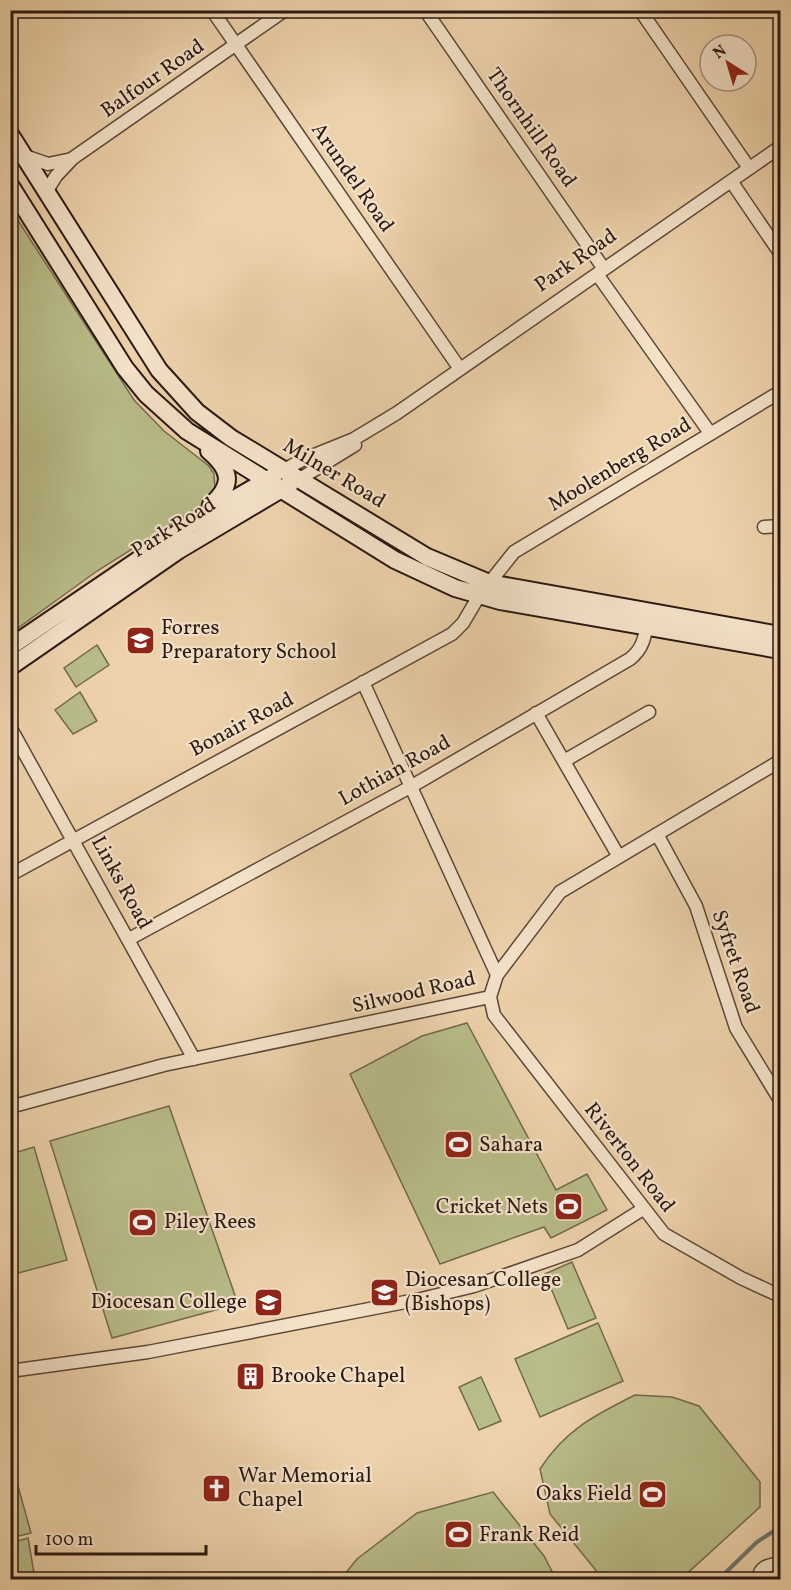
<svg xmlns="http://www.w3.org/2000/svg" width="791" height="1590" font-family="Vollkorn,serif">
  <rect width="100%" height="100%" fill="#edd1aa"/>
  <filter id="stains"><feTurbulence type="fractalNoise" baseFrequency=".00333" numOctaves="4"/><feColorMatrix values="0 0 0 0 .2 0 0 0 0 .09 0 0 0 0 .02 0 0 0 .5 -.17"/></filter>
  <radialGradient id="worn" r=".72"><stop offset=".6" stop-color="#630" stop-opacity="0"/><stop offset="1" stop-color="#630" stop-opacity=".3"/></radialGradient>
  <path fill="#b8bc88" stroke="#726a4d" stroke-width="1.5" d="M10,208L134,400L164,431L209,466L214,474L215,489L205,503L97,571L11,633Z
    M97,645L109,665L76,687L64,668Z
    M80,692L97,721L73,734L55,710Z
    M467,1023L556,1190L587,1174L607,1210L551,1238L544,1227L440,1264L350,1074L422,1036Z
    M169,1106L238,1304L112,1338L50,1141Z
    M34,1147L67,1260L11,1275V1154Z
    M572,1262L596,1318L568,1329L545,1274Z
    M598,1323L623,1381L540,1417L515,1359Z
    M481,1377L501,1421L479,1430L459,1387Z
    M635,1395L672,1397L699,1406L760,1482V1507L681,1579H603L550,1514L540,1469C565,1430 595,1415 635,1395Z
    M11,1461L31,1533L11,1538H10Z
    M493,1492L544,1556L556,1579H347L345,1574L357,1559L417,1513Z
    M28,1538L35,1579H11V1543Z"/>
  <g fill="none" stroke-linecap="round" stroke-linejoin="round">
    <path stroke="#6d786e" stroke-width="4" d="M718,1580L757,1542L780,1527"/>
    <defs>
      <path id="street" d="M212,10L460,369
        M425,10L604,269
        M640,10L749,168
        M25,156L48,164L72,159
        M731,181L780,253
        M46,192L56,176L73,158L285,10
        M597,274L710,433
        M284,470L302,460L354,439L397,413L780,147
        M298,480L355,445
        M764,527L780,526
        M363,682L497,975
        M536,713L619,857
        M10,727L194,1059
        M564,761L649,712
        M780,761L560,892L497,975L490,997L494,1015L664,1234L741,1278L780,1296
        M657,834L696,906L736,1028L780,1100
        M10,875L452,634L463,623L479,596L514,552L780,392
        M129,939L412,786L630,659C644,648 645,635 648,619
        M10,1107L164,1065L490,997
        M10,1371L148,1352L421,1299L474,1286L578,1250L643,1209
        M758,1580C759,1566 769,1565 780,1563"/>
      <path id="secondary" d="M10,134L159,370L197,412L231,438L427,557L489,583L780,635
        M10,185L125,368L146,394L187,431L395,560L455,588L500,601L780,650
        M209,451C231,470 234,485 211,505
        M10,647L191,524L274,476
        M10,667L179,550L290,484"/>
    </defs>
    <use href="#street" stroke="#5c4738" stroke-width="15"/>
    <use href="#secondary" stroke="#2b1912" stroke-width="20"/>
    <use href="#street" stroke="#f3e1c8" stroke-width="12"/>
    <use href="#secondary" stroke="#f3e1c8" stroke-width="16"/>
  </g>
  <defs>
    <symbol id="school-square" viewBox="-11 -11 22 22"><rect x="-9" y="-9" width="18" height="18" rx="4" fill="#8f2418" stroke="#f3e1c8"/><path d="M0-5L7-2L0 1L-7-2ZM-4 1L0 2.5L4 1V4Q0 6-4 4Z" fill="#fff"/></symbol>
    <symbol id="stadium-square" viewBox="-11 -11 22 22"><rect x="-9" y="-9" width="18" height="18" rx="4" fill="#8f2418" stroke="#f3e1c8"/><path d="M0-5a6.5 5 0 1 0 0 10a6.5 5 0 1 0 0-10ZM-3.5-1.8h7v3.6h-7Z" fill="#fff"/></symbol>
    <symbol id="building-square" viewBox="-11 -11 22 22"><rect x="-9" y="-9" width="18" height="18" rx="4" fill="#8f2418" stroke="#f3e1c8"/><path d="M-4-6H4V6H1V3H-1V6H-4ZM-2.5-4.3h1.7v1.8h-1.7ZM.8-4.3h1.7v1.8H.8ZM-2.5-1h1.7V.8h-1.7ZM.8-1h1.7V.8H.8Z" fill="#fff"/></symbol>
    <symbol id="church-square" viewBox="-11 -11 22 22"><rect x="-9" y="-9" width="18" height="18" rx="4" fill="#8f2418" stroke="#f3e1c8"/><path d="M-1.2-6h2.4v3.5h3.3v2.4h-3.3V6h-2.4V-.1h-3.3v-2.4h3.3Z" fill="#fff"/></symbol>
  </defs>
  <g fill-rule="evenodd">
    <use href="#school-square" x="124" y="624" width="33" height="33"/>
    <use href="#stadium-square" x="442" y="1128" width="33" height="33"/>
    <use href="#stadium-square" x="552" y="1190" width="33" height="33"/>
    <use href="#stadium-square" x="126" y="1206" width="33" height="33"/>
    <use href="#school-square" x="368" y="1276" width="33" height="33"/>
    <use href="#school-square" x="252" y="1286" width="33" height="33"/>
    <use href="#building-square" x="234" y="1360" width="33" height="33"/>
    <use href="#church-square" x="200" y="1472" width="33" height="33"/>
    <use href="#stadium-square" x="636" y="1478" width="33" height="33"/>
    <use href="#stadium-square" x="442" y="1518" width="33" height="33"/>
  </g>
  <g text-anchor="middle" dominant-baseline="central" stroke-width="4.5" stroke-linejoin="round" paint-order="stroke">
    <g font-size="21" fill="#2b1912" stroke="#f3e1c8">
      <text transform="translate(153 79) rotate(-35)">Balfour Road</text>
      <text transform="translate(531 128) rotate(55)">Thornhill Road</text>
      <text transform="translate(352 178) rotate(55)">Arundel Road</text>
      <text transform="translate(576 261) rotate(-35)">Park Road</text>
      <text transform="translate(620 465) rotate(-31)">Moolenberg Road</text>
      <text transform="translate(334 474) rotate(31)">Milner Road</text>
      <text transform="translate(174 528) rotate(-32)">Park Road</text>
      <text transform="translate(242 725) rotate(-28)">Bonair Road</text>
      <text transform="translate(395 771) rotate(-29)">Lothian Road</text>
      <text transform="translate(121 883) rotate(61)">Links Road</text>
      <text transform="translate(735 962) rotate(71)">Syfret Road</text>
      <text transform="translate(414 993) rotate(-13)">Silwood Road</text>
      <text transform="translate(629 1158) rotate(52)">Riverton Road</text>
    </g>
    <g font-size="21" fill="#2b1912" stroke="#f3e1c8" text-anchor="start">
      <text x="161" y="628">Forres<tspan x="161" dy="24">Preparatory School</tspan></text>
      <text x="479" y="1145">Sahara</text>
      <text x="548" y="1207" text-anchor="end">Cricket Nets</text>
      <text x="164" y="1222">Piley Rees</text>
      <text x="405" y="1280">Diocesan College<tspan x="405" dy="24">(Bishops)</tspan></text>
      <text x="247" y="1302" text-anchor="end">Diocesan College</text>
      <text x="271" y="1376">Brooke Chapel</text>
      <text x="238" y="1476">War Memorial<tspan x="238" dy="24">Chapel</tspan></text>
      <text x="632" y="1494" text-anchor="end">Oaks Field</text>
      <text x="479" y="1535">Frank Reid</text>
    </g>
  </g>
  <rect width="791" height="1590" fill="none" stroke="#edd1aa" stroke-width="36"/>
  <rect x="12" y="12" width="767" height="1566" fill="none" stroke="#2b1912" stroke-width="3"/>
  <rect x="18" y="18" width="755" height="1554" fill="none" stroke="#2b1912" stroke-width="1.5"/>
  <g transform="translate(728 63) rotate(323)"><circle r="28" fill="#f3e1c8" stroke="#a3917f" stroke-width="1.5"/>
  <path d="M0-4.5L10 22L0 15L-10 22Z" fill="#8f2418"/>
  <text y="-9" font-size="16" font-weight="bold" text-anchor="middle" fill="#2b1912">N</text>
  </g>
  <path d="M36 1545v9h170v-9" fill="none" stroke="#2b1912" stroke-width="3"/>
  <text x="45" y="1545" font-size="18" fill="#2b1912" stroke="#f3e1c8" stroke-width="4.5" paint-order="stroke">100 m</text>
  <rect width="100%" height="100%" filter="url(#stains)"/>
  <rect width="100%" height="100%" fill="url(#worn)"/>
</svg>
